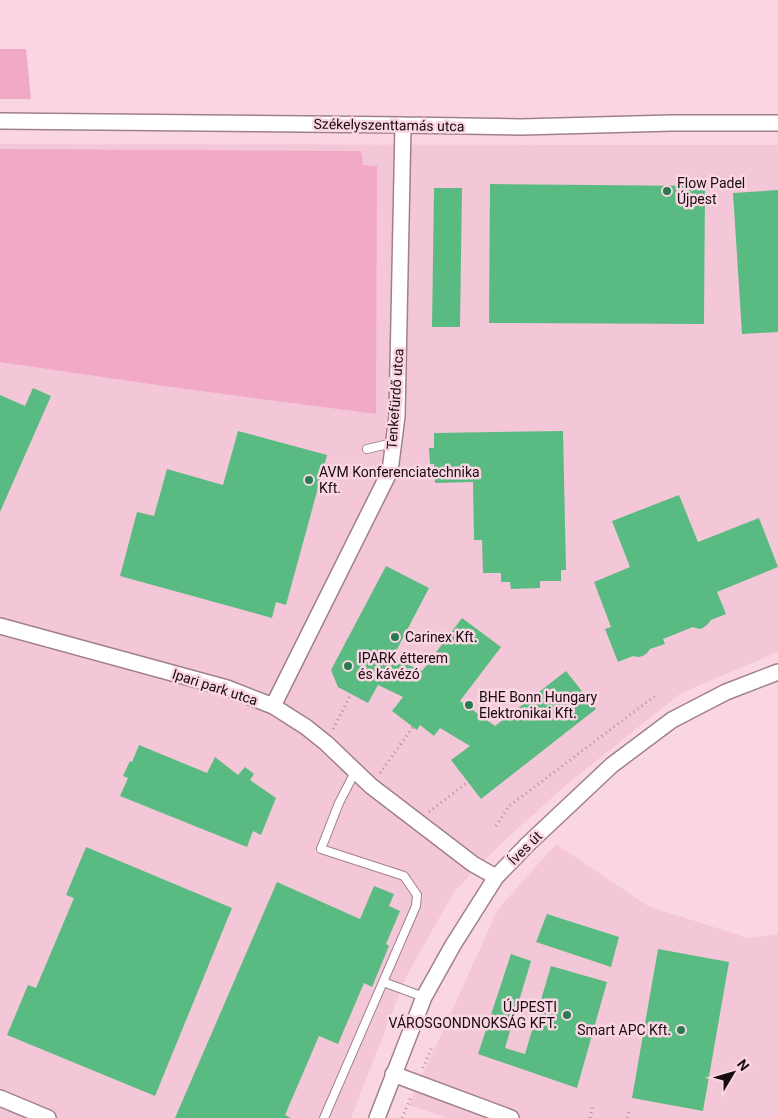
<svg xmlns="http://www.w3.org/2000/svg" width="778" height="1118" font-family="Roboto,sans-serif">
  <rect width="100%" height="100%" fill="#fad6e3"/>
  <path fill="#f4c7d8" d="M0,144L778,145V652L681,693L565,786L504,841L454,892L406,977L351,1118H0Z
    M556,844L648,906L748,938L778,934V1118H447L409,1105L498,909Z"/>
  <path fill="#f1a9c5" d="M0,49H26L31,99H0Z
    M0,149L361,151L363,165L377,166L376,414L164,386L0,362Z"/>
  <path fill="#5abb82" d="M490,184L705,186L704,324L489,323Z
    M434,188H462L460,327H432Z
    M778,190V332L742,334L733,193Z
    M33,388L51,396L0,512V395L25,406Z
    M238,431L327,455L286,605L276,602L272,618L120,576L137,512L154,516L167,469L223,485Z
    M563,431L566,570H561V581H540V588L511,589L510,582H501V573H483L482,540H474L473,482L435,483L434,464H430L429,448H434V433Z
    M679,495L698,542L759,518L778,567L717,592L726,614L711,620L708,624L703,628L699,629L693,627L663,639L665,644L650,649L647,653L643,656L638,657L633,656L618,662L605,629L611,627L594,582L630,567L612,521Z
    M386,566L429,588L393,657L422,671L462,618L501,647L460,701L495,726L566,671L596,709L481,799L451,760L470,746L440,728L434,736L420,725L417,730L392,711L403,697L378,685L368,703L338,687L331,670Z
    M139,745L207,773L215,757L238,775L245,767L254,774L250,780L276,798L261,835L253,831L247,847L120,796L128,778L123,776L130,761L132,762Z
    M86,847L232,908L155,1096L7,1035L28,985L36,988L74,898L66,895Z
    M277,882L360,919L374,886L394,894L389,906L400,911L386,944L389,946L372,987L364,983L338,1044L319,1036L285,1115L291,1118H175Z
    M547,914L619,937L611,967L536,942Z
    M658,949L729,962L703,1111L632,1098Z
    M511,954L531,961L505,1048L525,1054L551,966L607,982L577,1088L478,1054Z"/>
  <g fill="none" stroke-linecap="round" stroke-linejoin="round">
    <defs>
      <path id="lane" d="M367,449L393,443
        M383,982L424,997
        M324,1118L416,906L417,895L404,876L321,849L339,803L355,772"/>
      <path id="street" d="M0,121L403,125L521,127L672,123H778
        M0,626L227,688L273,706L306,727L326,743L371,786L473,864L496,877
        M273,706L390,471L397,416L403,125
        M393,1074L511,1118
        M0,1098L48,1118
        M377,1118L424,997L453,945L496,877L529,843L612,765L672,720L726,692L778,672"/>
    </defs>
    <use href="#lane" stroke="#a1808c" stroke-width="10"/>
    <use href="#street" stroke="#a1808c" stroke-width="18"/>
    <path stroke="#ad919b" stroke-width="3" stroke-dasharray="1 4" stroke-linecap="butt" d="M333,729L349,698L350,694
      M380,773L413,727
      M429,812L468,782
      M496,826L509,806L655,696
      M423,1068L433,1045
      M402,1118L411,1097
      M590,1118L593,1104
      M627,1118L629,1112"/>
    <use href="#lane" stroke="#fff" stroke-width="8"/>
    <use href="#street" stroke="#fff" stroke-width="15"/>
  </g>
  <g fill="#277b4e" stroke="#fad6e3" stroke-width="2">
    <circle cx="667" cy="191" r="5"/>
    <circle cx="309" cy="480" r="5"/>
    <circle cx="395" cy="637" r="5"/>
    <circle cx="348" cy="666" r="5"/>
    <circle cx="469" cy="705" r="5"/>
    <circle cx="567" cy="1015" r="5"/>
    <circle cx="681" cy="1030" r="5"/>
  </g>
  <g text-anchor="middle" dominant-baseline="central" stroke-width="5" stroke-linejoin="round" paint-order="stroke">
    <g font-size="14" fill="#180c11" stroke="#fad6e3">
      <text transform="translate(389 125) rotate(1)">Székelyszenttamás utca</text>
      <text transform="translate(395 399) rotate(-86)">Tenkefürdő utca</text>
      <text transform="translate(215 687) rotate(18)">Ipari park utca</text>
      <text transform="translate(525 848) rotate(-45)">Íves út</text>
    </g>
    <g font-size="14" fill="#180c11" stroke="#fad6e3" text-anchor="start">
      <text x="677" y="183">Flow Padel<tspan x="677" dy="16">Újpest</tspan></text>
      <text x="319" y="472">AVM Konferenciatechnika<tspan x="319" dy="16">Kft.</tspan></text>
      <text x="405" y="637">Carinex Kft.</text>
      <text x="358" y="658">IPARK étterem<tspan x="358" dy="16">és kávézó</tspan></text>
      <text x="479" y="697">BHE Bonn Hungary<tspan x="479" dy="16">Elektronikai Kft.</tspan></text>
      <text x="557" y="1007" text-anchor="end">ÚJPESTI<tspan x="557" dy="16">VÁROSGONDNOKSÁG KFT.</tspan></text>
      <text x="671" y="1030" text-anchor="end">Smart APC Kft.</text>
    </g>
  </g>
  <g transform="translate(733 1073) rotate(52)" stroke="#fad6e3" stroke-width="4" paint-order="stroke">
  <path d="M0-4L9 19L0 12L-9 19Z" fill="#180c11"/>
  <text y="-8" font-size="14" font-weight="bold" text-anchor="middle" fill="#180c11">N</text>
  </g>
</svg>
